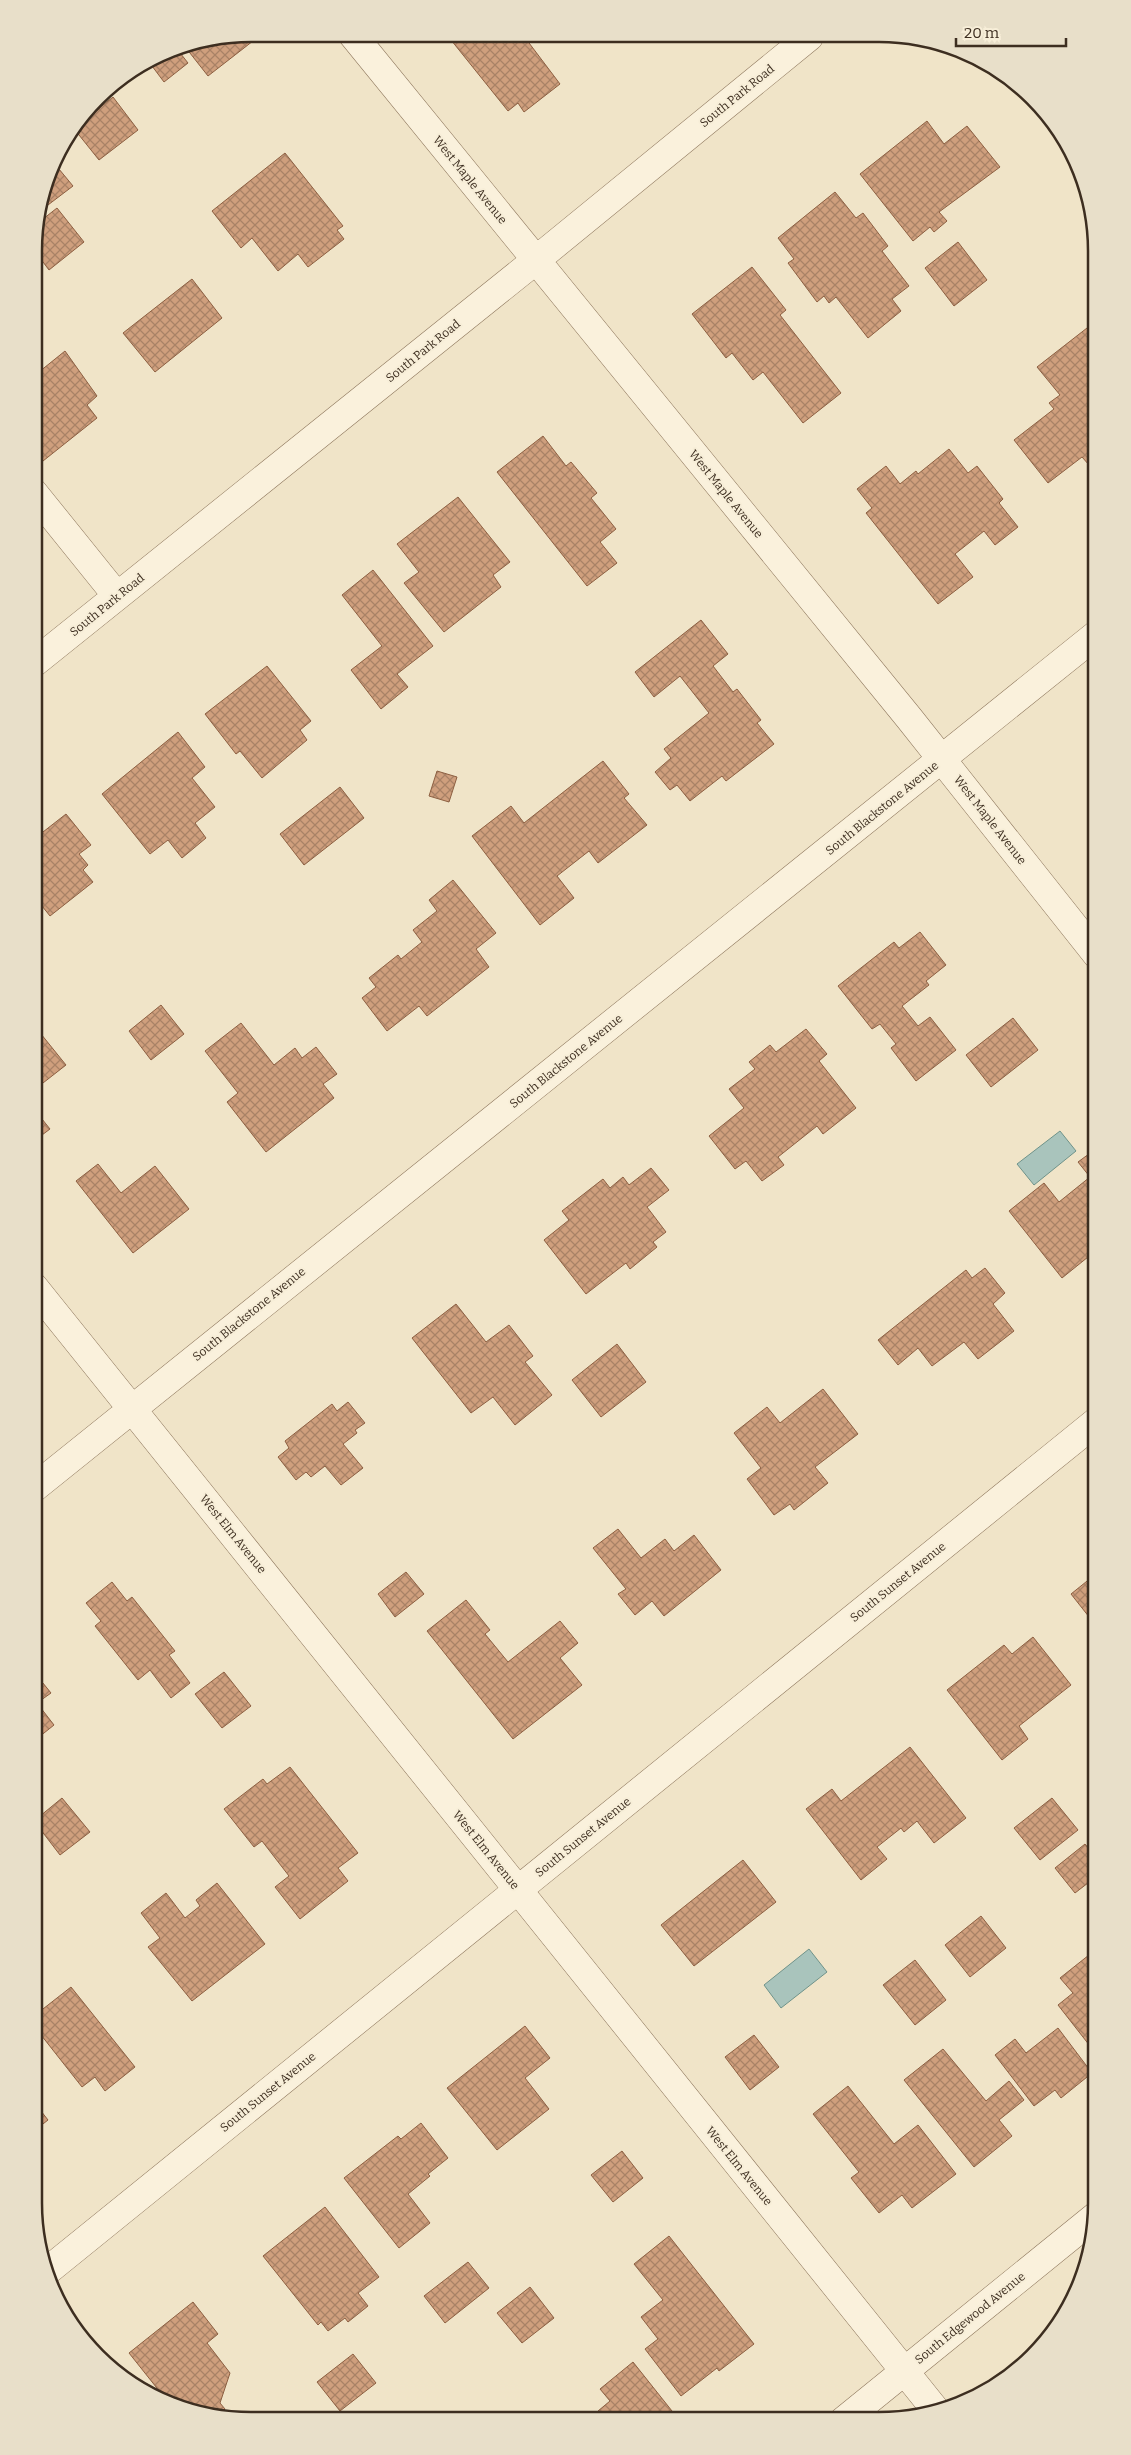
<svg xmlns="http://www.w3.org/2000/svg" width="1131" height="2455" font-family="Bitter,serif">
  <defs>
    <pattern id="building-cross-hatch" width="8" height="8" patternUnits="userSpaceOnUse" patternTransform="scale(1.25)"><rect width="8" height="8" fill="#cf9f7d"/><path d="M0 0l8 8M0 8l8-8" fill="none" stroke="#a98266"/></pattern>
  </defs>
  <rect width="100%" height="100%" fill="#f0e4c8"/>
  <path fill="#a9c4bc" stroke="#6f938a" d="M1060,1131L1076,1151L1034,1185L1017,1164Z
    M809,1949L827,1972L781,2008L764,1985Z"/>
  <path fill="url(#building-cross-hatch)" stroke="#8d5f41" d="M252,34H262L208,76L186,48Z
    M447,35H523L560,84L524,112L518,103L508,111Z
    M177,49L188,63L164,82L149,62L169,50Z
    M1014,82L1023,88L1064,138L1061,141Z
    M113,97L138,130L99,160L75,130L83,121Z
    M927,121L944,144L967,126L1000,167L939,212L947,221L934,232L930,227L913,241L860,174Z
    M285,153L343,226L337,230L344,239L308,267L298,254L278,271L252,238L241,248L212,211Z
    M54,163L73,186L44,208L43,206Z
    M835,192L856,218L863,213L888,246L882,251L909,286L892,299L901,311L868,338L836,297L829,303L824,296L817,302L788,263L794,259L778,238Z
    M57,208L84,242L49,270L34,250V237L38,223Z
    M958,242L987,280L954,306L925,268Z
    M752,267L786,310L780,315L841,393L803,423L763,372L753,380L732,353L726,358L692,314Z
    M192,279L222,318L155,372L123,333Z
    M1087,328L1097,340V474L1082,457L1048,483L1014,440L1054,409L1049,403L1060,395L1037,367Z
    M65,351L97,396L87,405L97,418L43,461L34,450V376Z
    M543,436L566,466L571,462L597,493L591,498L616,529L600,542L617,563L587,586L497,472Z
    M949,449L968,473L977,466L1003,499L999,503L1018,527L995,545L984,531L955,554L973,577L938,604L866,513L872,508L857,489L886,466L900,484L916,471L918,474Z
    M458,497L510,562L493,575L501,587L444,632L404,583L419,572L397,544Z
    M373,570L433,646L397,674L408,687L381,709L351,670L382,646L342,595Z
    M701,620L728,654L713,666L733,692L737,689L761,720L757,723L774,744L726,781L722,776L690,801L677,785L670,790L655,772L671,758L664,749L709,713L680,676L654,697L635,672Z
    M267,666L311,721L300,730L307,740L262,778L240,751L236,754L205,714Z
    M178,732L205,767L192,778L215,807L195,823L206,838L182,858L168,840L150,854L102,794Z
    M603,761L629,794L624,798L647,825L598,863L589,851L557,876L574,898L540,925L472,836L511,806L524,823Z
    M437,771L457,777L449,802L429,796Z
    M340,787L364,818L304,865L280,834Z
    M1097,791V810L1088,799Z
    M66,814L91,845L79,854L88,865L83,870L93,882L50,916L34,896V839Z
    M453,880L496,933L476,949L489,967L427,1016L419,1006L387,1031L362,998L376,987L369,978L398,955L401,959L422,942L413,930L437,911L429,900Z
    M920,932L946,965L926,981L929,985L902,1006L918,1026L930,1017L956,1050L916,1081L891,1048L896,1044L880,1024L872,1029L838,986L894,942L899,948Z
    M161,1005L184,1034L151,1060L129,1031Z
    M1013,1018L1038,1050L991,1087L966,1055Z
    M241,1023L274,1065L295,1048L302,1058L316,1047L337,1074L323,1084L334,1098L266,1152L227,1102L238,1093L205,1051Z
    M806,1029L827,1054L819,1061L856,1108L823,1134L817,1126L778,1157L784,1165L762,1181L746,1161L735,1169L709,1136L744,1108L729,1089L755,1069L749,1062L770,1045L776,1052Z
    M41,1034L66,1065L34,1090V1040Z
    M34,1109L50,1129L34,1141Z
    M1097,1148V1257L1091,1261L1088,1257L1062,1278L1009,1211L1044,1183L1059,1202L1090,1177L1078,1162Z
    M98,1164L121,1193L155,1166L189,1209L133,1253L76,1181Z
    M651,1168L669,1190L647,1207L666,1232L653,1242L657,1247L630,1269L626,1263L586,1294L544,1240L569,1220L562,1211L603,1179L610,1188L623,1177L629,1185Z
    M985,1268L1005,1293L993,1304L1014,1331L978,1359L964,1342L932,1366L918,1348L898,1365L878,1340L966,1270L972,1278Z
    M456,1304L486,1342L509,1325L533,1356L525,1362L552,1395L515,1425L493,1397L471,1413L412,1338Z
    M617,1344L646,1382L601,1417L572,1380Z
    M823,1389L858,1434L815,1467L828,1483L794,1510L790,1504L774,1515L747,1479L761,1468L734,1433L767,1407L780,1423Z
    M348,1402L365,1423L355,1430L357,1433L343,1444L363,1468L341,1485L325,1466L311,1477L306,1472L296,1480L278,1457L289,1448L285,1441L332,1404L337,1411Z
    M618,1529L641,1558L665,1539L674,1551L694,1535L721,1570L664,1616L652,1601L635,1615L618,1594L626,1589L593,1548Z
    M406,1572L424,1594L395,1617L378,1594Z
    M1097,1573V1627L1071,1594Z
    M112,1582L127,1601L132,1597L175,1651L169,1655L190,1683L171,1698L150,1670L138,1680L95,1626L101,1621L86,1603Z
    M466,1600L490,1630L485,1634L508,1662L560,1621L578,1643L560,1658L582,1685L513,1739L427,1631Z
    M1033,1637L1071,1685L1019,1726L1028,1739L1002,1760L947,1690L1004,1645L1012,1654Z
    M34,1672L51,1693L37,1703L54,1725L34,1741Z
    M224,1672L251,1706L222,1728L195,1694Z
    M910,1747L966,1818L934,1843L917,1821L904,1832L901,1828L877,1847L887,1859L861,1880L806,1809L832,1789L841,1801Z
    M290,1767L358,1853L338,1868L348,1881L300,1919L275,1887L289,1876L262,1841L254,1847L224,1809L263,1779L267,1784Z
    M62,1798L90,1832L60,1855L34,1821Z
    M1052,1798L1078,1830L1040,1860L1014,1828Z
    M1085,1844L1097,1859V1876L1075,1893L1055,1868Z
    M743,1860L776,1902L694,1966L661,1925Z
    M217,1883L265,1944L192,2001L148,1947L160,1938L141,1913L166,1893L185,1918L200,1906L196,1900Z
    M981,1916L1006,1948L970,1977L945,1945Z
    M1089,1955L1097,1965V2055L1058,2005L1073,1993L1060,1978Z
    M915,1960L946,2000L915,2025L883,1985Z
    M71,1987L135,2067L105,2091L95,2077L82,2087L34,2026V2016Z
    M525,2026L550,2058L525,2078L549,2109L497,2150L447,2088Z
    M1058,2028L1092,2073L1061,2098L1055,2090L1034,2106L995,2055L1015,2039L1026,2053Z
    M754,2035L779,2067L750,2090L725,2057Z
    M943,2049L986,2101L1009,2081L1024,2100L999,2120L1012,2136L974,2167L904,2080Z
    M848,2086L894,2144L918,2125L956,2174L912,2208L902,2195L879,2213L851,2178L859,2172L813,2114Z
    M34,2102L48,2120L34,2131Z
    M421,2123L448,2158L428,2174L430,2176L408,2194L430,2223L399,2248L344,2178L398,2136L401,2139Z
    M622,2151L643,2178L613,2202L591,2175Z
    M325,2207L379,2277L358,2293L368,2306L348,2322L345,2318L328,2331L321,2322L318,2325L263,2256Z
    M669,2236L754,2344L719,2371L717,2368L681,2396L645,2349L658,2339L641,2317L663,2300L634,2264Z
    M468,2262L489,2288L445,2323L424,2296Z
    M530,2287L554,2318L522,2343L497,2313Z
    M193,2302L218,2334L207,2343L230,2373L220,2403L225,2409L215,2417L176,2406L171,2399L168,2402L129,2353Z
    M353,2354L376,2383L340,2411L317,2382Z
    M633,2362L672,2411L660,2420H606L598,2411L610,2401L600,2389Z"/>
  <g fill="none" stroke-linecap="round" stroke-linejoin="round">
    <defs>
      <path id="minor" d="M352,34L909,718L1097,955
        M34,493L117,596
        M34,663L536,260L809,37
        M34,1287L938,2413
        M34,1488L1097,634
        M46,2272L1097,1421
        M843,2421L1097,2215"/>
    </defs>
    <use href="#minor" stroke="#8d765c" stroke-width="29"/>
    <use href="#minor" stroke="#faf1dc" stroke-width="28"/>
  </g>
  <g text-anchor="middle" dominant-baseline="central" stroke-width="4" stroke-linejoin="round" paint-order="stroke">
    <g font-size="12" fill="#3d2e20" stroke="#f7eed8">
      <text transform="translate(737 96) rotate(-39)">South Park Road</text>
      <text transform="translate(470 180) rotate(51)">West Maple Avenue</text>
      <text transform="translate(423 351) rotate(-39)">South Park Road</text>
      <text transform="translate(726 494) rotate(51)">West Maple Avenue</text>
      <text transform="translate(107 605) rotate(-39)">South Park Road</text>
      <text transform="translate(882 808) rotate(-39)">South Blackstone Avenue</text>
      <text transform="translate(990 820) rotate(52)">West Maple Avenue</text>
      <text transform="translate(566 1061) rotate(-39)">South Blackstone Avenue</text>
      <text transform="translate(249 1314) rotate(-39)">South Blackstone Avenue</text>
      <text transform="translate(233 1534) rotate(51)">West Elm Avenue</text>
      <text transform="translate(898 1582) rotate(-39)">South Sunset Avenue</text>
      <text transform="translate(583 1837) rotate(-39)">South Sunset Avenue</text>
      <text transform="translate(486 1850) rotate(51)">West Elm Avenue</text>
      <text transform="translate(268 2092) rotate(-39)">South Sunset Avenue</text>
      <text transform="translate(739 2166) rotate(51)">West Elm Avenue</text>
      <text transform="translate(970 2318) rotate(-39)">South Edgewood Avenue</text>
    </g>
  </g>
  <path d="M0 0H1131V2455H0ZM251 42H879A209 209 0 0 1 1088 251V2203A209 209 0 0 1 879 2412H251A209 209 0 0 1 42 2203V251A209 209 0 0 1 251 42Z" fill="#e8dfc9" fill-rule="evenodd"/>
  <path fill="none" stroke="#3d2e20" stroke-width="2.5" d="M251 42H879A209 209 0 0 1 1088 251V2203A209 209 0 0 1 879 2412H251A209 209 0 0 1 42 2203V251A209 209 0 0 1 251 42Z"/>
  <path d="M956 38v8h110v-8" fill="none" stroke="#3d2e20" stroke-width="2.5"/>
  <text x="964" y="38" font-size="15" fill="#3d2e20" stroke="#f7eed8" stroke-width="4" paint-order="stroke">20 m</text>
</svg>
